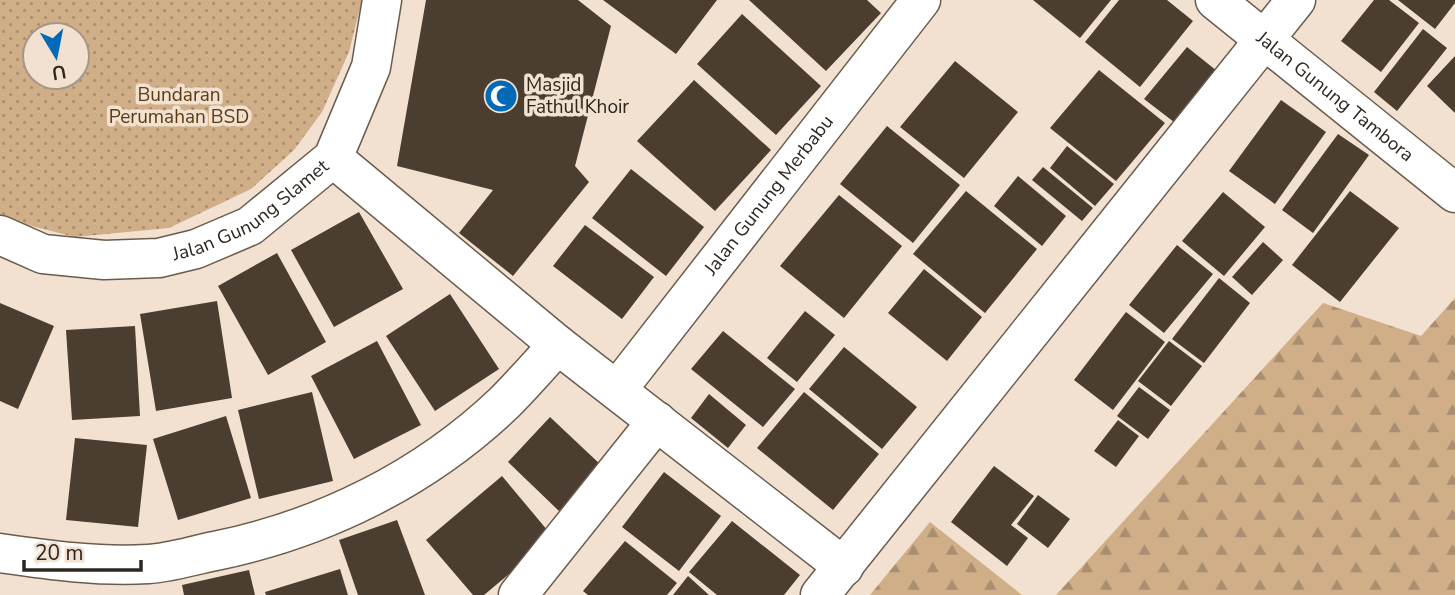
<svg xmlns="http://www.w3.org/2000/svg" width="1455" height="595" font-family="'Nunito Sans',sans-serif">
  <defs>
    <pattern id="forest-firs" width="22" height="20" patternUnits="userSpaceOnUse" patternTransform="scale(1.75)"><rect width="22" height="20" fill="#d0ae88"/><path d="M5 1l3.5 6h-7zM16 11l3.5 6h-7z" fill="#a98e6f"/></pattern>
    <pattern id="park-dots" width="8" height="8" patternUnits="userSpaceOnUse" patternTransform="scale(1.75)"><rect width="8" height="8" fill="#d0ae88"/><path d="M2 2h.1M6 6h.1" fill="none" stroke="#a98e6f" stroke-width="1.8" stroke-linecap="round"/></pattern>
  </defs>
  <rect width="100%" height="100%" fill="#f2e1d0"/>
  <path fill="url(#forest-firs)" d="M1455,298V595H1056L1323,303L1421,336Z
    M930,522L1022,595H870Z"/>
  <path fill="url(#park-dots)" fill-rule="evenodd" d="M0,0H362L349,52L322,112L294,150L251,189L169,228L75,237L0,218ZM35,35H77V77H35Z"/>
  <path fill="#4b3d2f" d="M426,0H578L611,26L575,166L589,182L513,276L459,233L493,190L397,166Z
    M603,0H717L676,54Z
    M749,0H867L881,13L826,71Z
    M1033,0H1111L1080,38Z
    M1119,0H1167L1193,21L1140,87L1085,42Z
    M1374,0H1389L1419,23L1381,72L1341,41Z
    M1398,0H1455V3L1435,29Z
    M742,14L821,86L776,135L697,64Z
    M1423,29L1447,48L1397,111L1374,92Z
    M1187,47L1217,71L1174,122L1144,99Z
    M1455,56V113L1427,86Z
    M955,61L1018,112L964,178L900,127Z
    M1099,70L1165,123L1116,181L1050,128Z
    M694,80L771,150L715,211L637,141Z
    M1281,100L1326,132L1275,204L1229,171Z
    M887,126L960,185L913,243L840,184Z
    M1338,134L1369,155L1313,233L1282,210Z
    M1067,146L1114,184L1095,206L1050,168Z
    M1043,167L1093,208L1082,221L1032,180Z
    M631,169L704,227L666,276L592,218Z
    M1018,176L1066,216L1042,246L994,206Z
    M966,191L1037,249L985,313L913,254Z
    M1350,191L1399,228L1340,302L1292,265Z
    M1223,192L1265,227L1224,276L1182,241Z
    M839,195L902,246L844,318L780,266Z
    M359,212L403,289L334,327L291,250Z
    M585,225L654,277L622,319L553,266Z
    M1263,242L1283,260L1252,295L1232,277Z
    M1177,245L1213,274L1164,333L1129,305Z
    M277,253L326,342L268,375L218,286Z
    M924,269L982,317L947,361L888,313Z
    M1219,278L1250,303L1204,363L1172,339Z
    M450,294L499,369L435,411L386,336Z
    M217,301L232,398L156,411L140,314Z
    M0,303L54,326L18,409L0,401Z
    M805,311L835,335L797,382L767,358Z
    M1126,312L1165,342L1113,410L1074,380Z
    M135,326L140,416L72,420L66,330Z
    M723,331L795,389L763,427L691,369Z
    M377,341L421,425L354,459L311,376Z
    M1169,341L1202,366L1171,406L1138,381Z
    M844,347L917,407L882,449L809,389Z
    M1139,387L1170,410L1148,439L1117,416Z
    M312,392L333,481L259,499L238,410Z
    M804,392L879,454L833,510L757,448Z
    M709,394L746,425L728,448L691,418Z
    M226,416L251,498L178,520L153,439Z
    M550,417L602,466L559,511L508,462Z
    M1118,420L1139,436L1116,467L1094,451Z
    M75,438L147,445L138,527L66,520Z
    M994,466L1034,496L1011,525L1028,538L1007,566L951,522Z
    M664,472L721,516L679,571L622,527Z
    M502,476L553,537L484,595H473L426,540Z
    M1038,495L1070,519L1048,548L1017,524Z
    M397,520L425,595H358L339,540Z
    M732,521L800,575L784,595H717L689,572Z
    M625,541L677,583L667,595H588L583,591Z
    M340,569L348,595H266L265,592Z
    M249,570L255,595H184L182,585Z
    M688,576L709,595H673Z"/>
  <g fill="none" stroke-linecap="round" stroke-linejoin="round">
    <defs>
      <g id="minor">
        <path id="s1" d="M1215,0L1455,193"/>
        <path d="M333,158L558,345L844,567"/>
        <path id="s2" d="M0,235L43,254L104,260L159,258L196,249L250,226L333,158L371,67L382,0"/>
        <path id="s3" d="M617,390L921,0"/>
        <path d="M0,553C49,560 98,567 148,564C170,563 194,555 215,551C323,529 424,479 504,403C523,384 540,364 558,345"/>
        <path d="M518,595L657,421"/>
        <path d="M820,595L1296,0"/>
      </g>
    </defs>
    <use href="#minor" stroke="#6a5c4d" stroke-width="41"/>
    <use href="#minor" stroke="#fff" stroke-width="38"/>
  </g>
  <defs>
    <symbol id="mosque-disc" viewBox="-11 -11 22 22"><circle r="9.5" fill="#006ab6" stroke="#f2e1d0"/><path d="M3.5-4.9A6 6 0 1 0 3.5 4.9A5 5 0 1 1 3.5-4.9Z" fill="#fff"/></symbol>
  </defs>
  <g fill-rule="evenodd">
    <use href="#mosque-disc" x="482" y="77" width="38" height="38"/>
  </g>
  <g text-anchor="middle" dominant-baseline="central" stroke-width="7" stroke-linejoin="round" paint-order="stroke">
    <g font-size="19" fill="#2d2720" stroke="#f2e1d0" text-anchor="start">
      <text x="526" y="85">Masjid<tspan x="526" dy="22">Fathul Khoir</tspan></text>
    </g>
    <g font-size="19" fill="#5a3b13" stroke="#f2e1d0">
      <text x="179" y="95">Bundaran<tspan x="179" dy="22">Perumahan BSD</tspan></text>
    </g>
    <g font-size="19" fill="#2d2720" stroke="#f2e1d0">
      <text stroke="none"><textPath href="#s1" startOffset="154">Jalan Gunung Tambora</textPath></text>
      <text stroke="none"><textPath href="#s3" startOffset="247">Jalan Gunung Merbabu</textPath></text>
      <text stroke="none"><textPath href="#s2" startOffset="268">Jalan Gunung Slamet</textPath></text>
    </g>
  </g>
  <g transform="translate(56 56) rotate(170)"><circle r="33" fill="#f2e1d0" stroke="#a3978a" stroke-width="2"/>
  <path d="M0-5L12 26L0 18L-12 26Z" fill="#006ab6"/>
  <text y="-10" font-size="19" font-weight="bold" text-anchor="middle" fill="#2d2720">U</text>
  </g>
  <path d="M24 560v10h117v-10" fill="none" stroke="#2d2720" stroke-width="3.5"/>
  <text x="35" y="560" font-size="21" fill="#2d2720" stroke="#f2e1d0" stroke-width="5" paint-order="stroke">20 m</text>
</svg>
